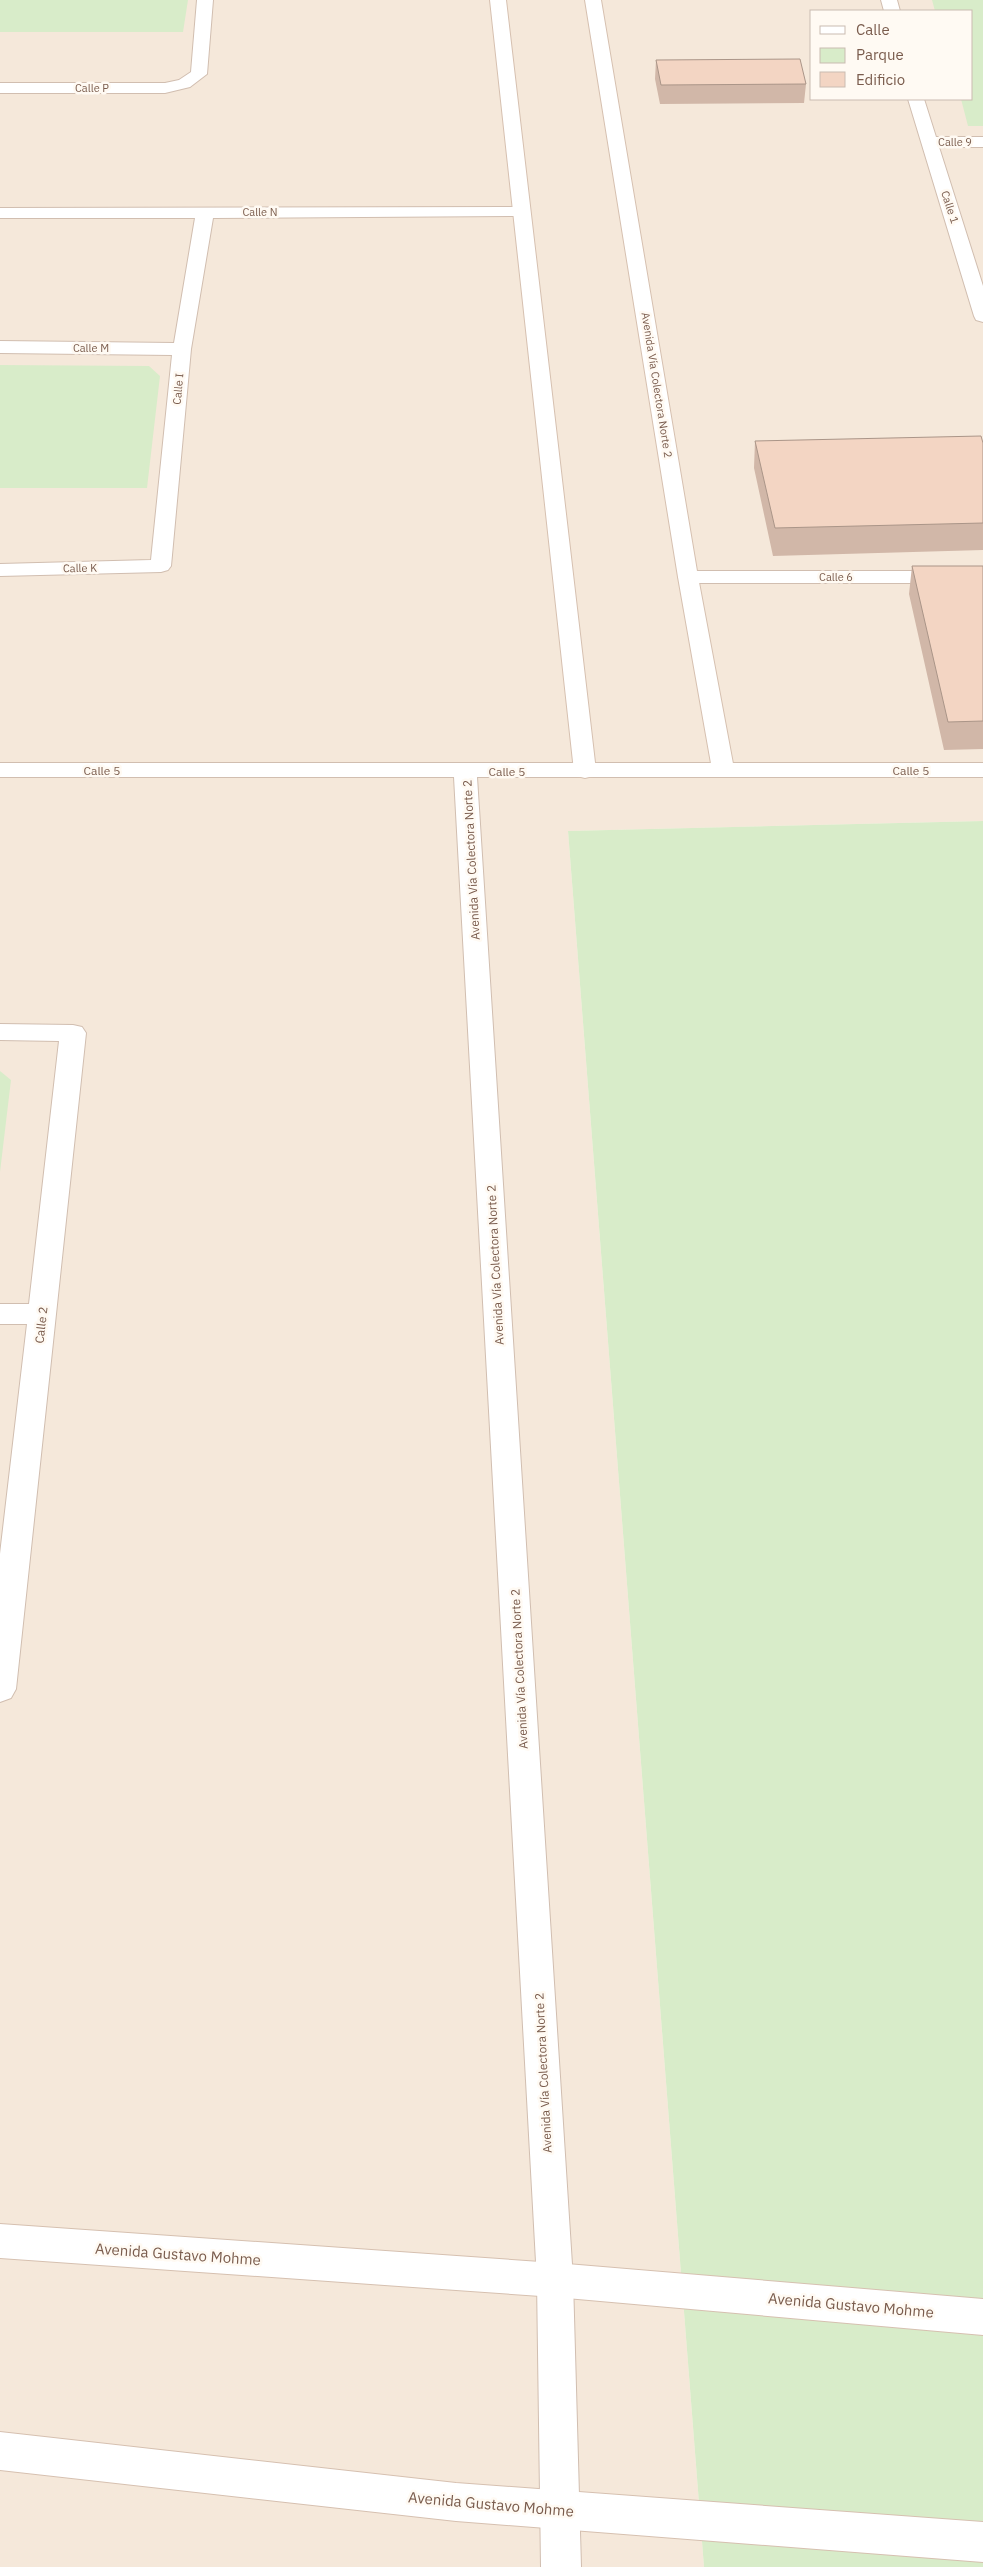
<svg xmlns="http://www.w3.org/2000/svg" width="983" height="2567" font-family="'IBM Plex Sans',sans-serif">
  <rect width="100%" height="100%" fill="#fdf6ec"/>
  <path fill="#f5e8da" fill-rule="evenodd" d="M0,0H983V821L568,831L704,2567H0ZM812,11H972V99H812Z"/>
  <path fill="#d8ecc9" d="M0,0H188L183,32H0Z
    M932,0H983V126H968L961,99H972V11H935Z
    M0,365L149,366L160,376L147,488H0Z
    M983,821V2567H704L568,831Z
    M0,1071L11,1080L0,1172Z"/>
  <g fill="none" stroke-linecap="round" stroke-linejoin="round">
    <defs>
      <path id="street" d="M197,0H213L207,74L190,87L165,93H0V83H165L179,80L191,72Z
        M881,0H897L900,11H884Z
        M908,99H924L936,137H983V147H939L983,286V322L976,320L974,316Z
        M521,207L527,208L530,212L527,216L213,218L191,349L171,566L168,570L161,572L0,576V564L151,560L172,355L0,353V341L174,343L195,218H0V208Z
        M688,571H983V583H688L681,581L678,577L681,573Z
        M0,763H983V777H477L573,2280L581,2567H541L537,2280L454,777H0Z
        M0,1024L73,1025L82,1027L86,1033L16,1689L11,1698L0,1702V1554L27,1324H0V1304H29L59,1041L0,1040Z"/>
      <path id="secondary" d="M490,0H506L596,771L593,776L585,778L577,776L574,771Z
        M585,0H601L698,577L734,769L731,774L723,776L715,774L712,769L678,577Z
        M0,2224L555,2263L983,2299V2335L555,2297L0,2258Z
        M0,2432L456,2483L983,2522V2562L456,2521L0,2470Z"/>
    </defs>
    <use href="#street" stroke="#d1beb0" stroke-width="2"/>
    <use href="#secondary" stroke="#d6c0b0" stroke-width="2"/>
    <use href="#street" fill="#fff" fill-rule="evenodd"/>
    <use href="#secondary" fill="#fff" fill-rule="evenodd"/>
  </g>
  <path fill="#d1b7a8" d="M656,60L806,84L804,103L660,104L655,79Z
    M755,441L983,443V550L773,556L754,468Z
    M912,566H983V749L944,750L909,594Z"/>
  <path fill="#f3d5c3" stroke="#aa9588" d="M800,59L806,84L661,85L656,60Z
    M981,436L983,443V523L775,528L755,441Z
    M912,566H983V721L948,722Z"/>
  <g text-anchor="middle" dominant-baseline="central" stroke-width="5" stroke-linejoin="round" paint-order="stroke">
    <g font-size="11" fill="#7a5c4d" stroke="#fffaf3">
      <text x="92" y="88">Calle P</text>
      <text x="955" y="142">Calle 9</text>
      <text transform="translate(950 207) rotate(72)">Calle 1</text>
      <text x="260" y="212">Calle N</text>
      <text x="91" y="348">Calle M</text>
      <text transform="translate(657 385) rotate(81)">Avenida Vía Colectora Norte 2</text>
      <text transform="translate(178 389) rotate(-85)">Calle I</text>
      <text transform="translate(80 568) rotate(-1)">Calle K</text>
      <text x="836" y="577">Calle 6</text>
    </g>
    <g font-size="12" fill="#7a5c4d" stroke="#fffaf3">
      <text x="102" y="770">Calle 5</text>
      <text x="911" y="770">Calle 5</text>
      <text x="507" y="771">Calle 5</text>
      <text transform="translate(471 860) rotate(-93)">Avenida Vía Colectora Norte 2</text>
      <text transform="translate(495 1265) rotate(-93)">Avenida Vía Colectora Norte 2</text>
      <text transform="translate(41 1325) rotate(-84)">Calle 2</text>
      <text transform="translate(519 1669) rotate(-93)">Avenida Vía Colectora Norte 2</text>
      <text transform="translate(543 2073) rotate(-93)">Avenida Vía Colectora Norte 2</text>
    </g>
    <g font-size="15" fill="#7a5c4d" stroke="#fffaf3">
      <text transform="translate(178 2254) rotate(4)">Avenida Gustavo Mohme</text>
      <text transform="translate(851 2305) rotate(5)">Avenida Gustavo Mohme</text>
      <text transform="translate(491 2504) rotate(5)">Avenida Gustavo Mohme</text>
    </g>
  </g>
  <rect x="810" y="10" width="162" height="90" fill="#fffaf3" stroke="#cabbb1"/>
  <rect x="820" y="26" width="25" height="8" fill="#ffffff" stroke="#cabbb1"/>
  <text x="856" y="35" font-size="15" fill="#7a5c4d">Calle</text>
  <rect x="820" y="48" width="25" height="15" fill="#d8ecc9" stroke="#cabbb1"/>
  <text x="856" y="60" font-size="15" fill="#7a5c4d">Parque</text>
  <rect x="820" y="72" width="25" height="15" fill="#f3d5c3" stroke="#cabbb1"/>
  <text x="856" y="85" font-size="15" fill="#7a5c4d">Edificio</text>
</svg>
